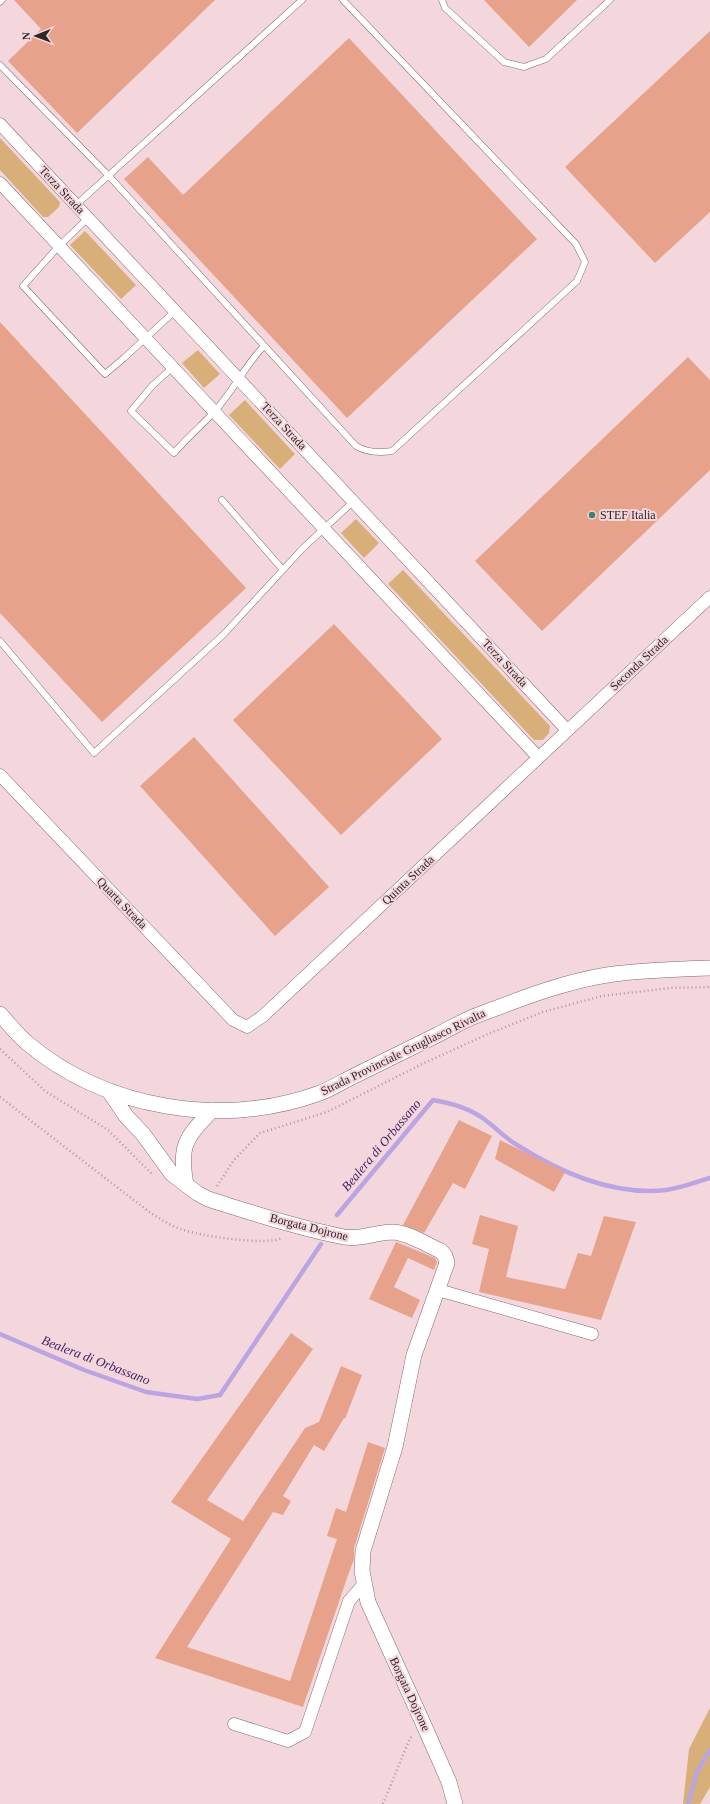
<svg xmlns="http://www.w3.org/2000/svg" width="710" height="1804" font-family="Georgia,serif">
  <rect width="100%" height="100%" fill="#f4d7dc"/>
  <path fill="#d9af79" d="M0,138L60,202L59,207L48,217H43L0,170Z
    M85,231L136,285L121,299L70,245Z
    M198,350L220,374L204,388L182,363Z
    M245,400L295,454L280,469L229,415Z
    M356,519L379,543L364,558L341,533Z
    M403,570L550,726L549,733L543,740H534L388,584Z
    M710,1708V1787L700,1804H683L689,1749Z"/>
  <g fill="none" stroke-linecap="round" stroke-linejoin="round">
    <path stroke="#baa5e2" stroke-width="4.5" d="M337,1215L433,1100C451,1103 469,1108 484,1119C495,1127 505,1138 517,1145C561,1173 613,1196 666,1190C681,1188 696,1182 710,1178
      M0,1334L84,1370L146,1392L197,1399L220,1395L321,1244
      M688,1804L697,1772L710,1750"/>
  </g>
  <path fill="#e6a28b" d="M14,0H215L77,133L8,61L41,29Z
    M484,0H577L529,47Z
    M710,31V212L655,263L565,167Z
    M349,38L537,239L347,418L124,179L148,157L183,195Z
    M0,322L246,588L102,722L0,613Z
    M688,357L710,380V470L542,631L475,561Z
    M334,624L442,739L341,835L233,720Z
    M194,737L329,887L275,936L140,786Z
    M459,1120L492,1136L465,1189L453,1183L424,1233L403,1225Z
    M500,1140L565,1172L554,1192L495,1159Z
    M480,1215L518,1226L506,1277L565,1289L578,1253L591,1256L604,1216L636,1222L601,1320L479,1292L489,1249L472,1244Z
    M396,1242L435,1258L437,1262L434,1270L408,1258L394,1287L420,1300L412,1318L369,1299Z
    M291,1333L313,1349L207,1500L243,1521L305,1428L319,1422L341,1366L362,1375L345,1419L344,1418L324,1451L314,1445L283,1496L291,1501L283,1515L273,1512L187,1647L290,1681L337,1539L327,1536L336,1508L346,1512L368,1442L385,1448L354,1548V1559L347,1578L303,1707L155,1658L231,1539L171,1502Z"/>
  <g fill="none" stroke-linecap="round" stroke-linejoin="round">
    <defs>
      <path id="service" d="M442,0L445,8L504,62L524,67L546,59L610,0
        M0,2L2,0
        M0,65L108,175L356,446C368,453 380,453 392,451L577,281L585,262L576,244L343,0
        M76,205L302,0
        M88,218L59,246L23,286L105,374L124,358L175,311
        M173,367L152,386L131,411L174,453C187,438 202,425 215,411C233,391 245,366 263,347
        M222,500L283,570
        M0,641L94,753L224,634L303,548L354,501"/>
      <path id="minor" d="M0,124L567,730
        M0,183L538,757
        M0,775L233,1020L247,1027L263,1016L710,597
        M438,1290L592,1334
        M234,1724L288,1741L305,1732L349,1601L363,1585"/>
      <path id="tertiary" d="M0,1014C9,1024 17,1034 26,1042C106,1110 223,1128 320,1093C333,1088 345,1080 358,1074C384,1061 411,1048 437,1035C451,1028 464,1020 478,1015C520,999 563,982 607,975C641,970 675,969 710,968
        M109,1091L126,1116L143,1134L172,1174L197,1193L208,1199C253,1213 298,1228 344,1237C361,1240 376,1232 393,1232C409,1233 427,1245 441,1251L445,1256L447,1263L414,1355L395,1447L363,1551L362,1571L368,1602L427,1732L449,1782L455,1804
        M186,1185C179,1145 185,1139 212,1110"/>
    </defs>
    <use href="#service" stroke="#83696e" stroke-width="7"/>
    <use href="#minor" stroke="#83696e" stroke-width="13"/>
    <use href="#tertiary" stroke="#83696e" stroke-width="16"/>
    <path stroke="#af989c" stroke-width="2.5" stroke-dasharray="1 3" stroke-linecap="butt" d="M0,1049L45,1091L108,1130L152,1174
      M0,1097L148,1211C159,1218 169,1225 181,1229C199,1236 266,1246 282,1238
      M217,1186L234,1160L260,1133L327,1112L422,1064L488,1034L543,1012L602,996L670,988L710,987
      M383,1804L410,1738L413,1736"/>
    <use href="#service" stroke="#fff" stroke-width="6"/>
    <use href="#minor" stroke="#fff" stroke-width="12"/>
    <use href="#tertiary" stroke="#fff" stroke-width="15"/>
  </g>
  <circle fill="#41806e" stroke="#f4d7dc" stroke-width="1.5" cx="592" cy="515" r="4"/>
  <g text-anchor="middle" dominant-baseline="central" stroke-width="4" stroke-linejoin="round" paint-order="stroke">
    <g font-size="12" fill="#302527" stroke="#f4d7dc">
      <text transform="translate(62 190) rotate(47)">Terza Strada</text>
      <text transform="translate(284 426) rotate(47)">Terza Strada</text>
      <text transform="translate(505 663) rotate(47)">Terza Strada</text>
      <text transform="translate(639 663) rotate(-43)">Seconda Strada</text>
      <text transform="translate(408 880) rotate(-43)">Quinta Strada</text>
      <text transform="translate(122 903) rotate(46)">Quarta Strada</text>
      <text transform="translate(403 1052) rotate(-26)">Strada Provinciale Grugliasco Rivalta</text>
      <text transform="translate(309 1227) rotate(14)">Borgata Dojrone</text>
      <text transform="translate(410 1694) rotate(65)">Borgata Dojrone</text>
    </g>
    <g font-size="12" fill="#302527" stroke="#f4d7dc" text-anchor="start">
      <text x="600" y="515">STEF Italia</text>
    </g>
    <g font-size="13" font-style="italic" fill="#3b1b61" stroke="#f4d7dc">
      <text transform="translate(381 1145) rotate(-50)">Bealera di Orbassano</text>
      <text transform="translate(96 1360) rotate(21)">Bealera di Orbassano</text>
    </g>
  </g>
  <g transform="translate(36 36) rotate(269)" stroke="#f4d7dc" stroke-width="3" paint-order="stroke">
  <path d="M0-3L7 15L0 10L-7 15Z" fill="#302527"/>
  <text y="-6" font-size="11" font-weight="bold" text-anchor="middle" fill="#302527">N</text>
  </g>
</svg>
